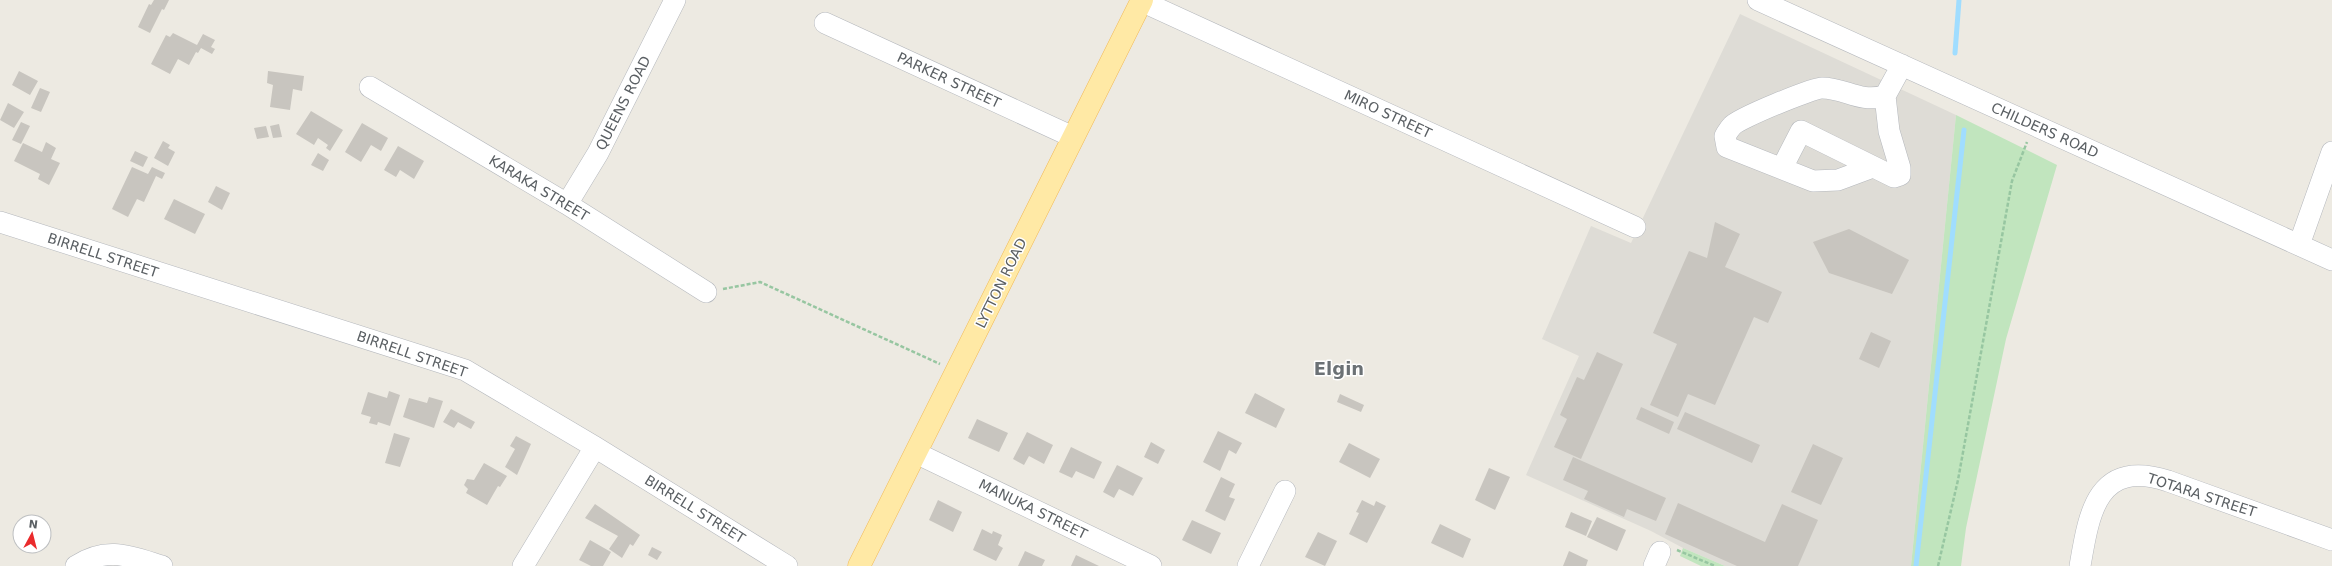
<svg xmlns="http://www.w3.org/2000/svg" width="2332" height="566" font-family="'DejaVu Sans',sans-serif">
  <rect width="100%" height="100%" fill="#edeae2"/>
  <path fill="#dedcd6" d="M1740,14L1956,115L1911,566H1725L1683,548L1651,531L1526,475L1579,356L1542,339L1591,226L1631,243Z"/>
  <path fill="#c1e5be" d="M1956,115L2057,165L2006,339L1966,528L1961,566H1911Z
    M1683,548L1725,566H1701L1680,556Z"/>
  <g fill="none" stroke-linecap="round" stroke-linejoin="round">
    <path stroke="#a0ddff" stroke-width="5" d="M1955,53L1959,0
      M1916,566L1964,130"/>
  </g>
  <path fill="#c8c5bf" d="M154,0H169L164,10L162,9L150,33L138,27L149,4L151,5Z
    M173,33L197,45L203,34L215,40L211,47L215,49L212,54L201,48L198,53L196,52L189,65L178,59L170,74L151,64L166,35L170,37Z
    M19,71L38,81L30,95L12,85Z
    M268,71L304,76L302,91L293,89L290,110L270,107L273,85L267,83Z
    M40,88L50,92L41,112L31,108Z
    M8,103L24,112L14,128L0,120Z
    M311,111L343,130L330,151L326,148L328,145L318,138L314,145L296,134Z
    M21,122L30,126L21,144L12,140Z
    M362,123L388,138L381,151L371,145L361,162L345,152Z
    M279,124L282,137L273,138L270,126Z
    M266,126L269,137L257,139L254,128Z
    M163,141L170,145L168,148L175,152L168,166L154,158Z
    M46,142L56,148L51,159L60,163L49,185L38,179L40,174L14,161L23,143L42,152Z
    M398,146L424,161L414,179L400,170L396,177L384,170Z
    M135,151L148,157L143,167L130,161Z
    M318,153L329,160L323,171L311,165Z
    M132,167L148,174L152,167L165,173L162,179L156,176L144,202L137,199L128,217L112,209Z
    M216,186L230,193L222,210L208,202Z
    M174,199L205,214L195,234L164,219Z
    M1715,222L1740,234L1725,267L1782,292L1768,323L1754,317L1715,405L1688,394L1678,417L1650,405L1677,344L1653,333L1689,251L1707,258Z
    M1849,229L1909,260L1892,294L1829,273L1813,242Z
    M1871,332L1891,341L1879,368L1859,359Z
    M1597,352L1623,364L1581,459L1554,447L1567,419L1560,415L1577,377L1584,380Z
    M389,391L400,395L390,426L378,422L377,425L369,423L371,417L361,414L368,392L387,398Z
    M1255,393L1285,409L1276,428L1245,413Z
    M1340,394L1364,405L1361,412L1337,402Z
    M429,397L443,401L434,428L403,417L409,398L427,403Z
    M1641,407L1674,422L1669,434L1636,419Z
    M451,409L475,422L471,429L458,422L454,428L443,422Z
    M1685,412L1760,445L1752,463L1677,429Z
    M977,419L1008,433L999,452L968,438Z
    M1218,431L1242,443L1236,454L1229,450L1220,471L1203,462Z
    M1027,432L1053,445L1044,464L1029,456L1024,465L1013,459Z
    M394,433L410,438L400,467L385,463Z
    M516,436L531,444L517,475L505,467L515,449L510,446Z
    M1151,442L1165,450L1158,464L1144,457Z
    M1349,443L1380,459L1370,478L1339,462Z
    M1813,444L1843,458L1821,505L1791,492Z
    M1071,447L1102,462L1094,479L1076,471L1072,478L1059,472Z
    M1573,457L1666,498L1656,521L1627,509L1624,517L1584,499L1588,491L1563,480Z
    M484,463L507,476L500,487L498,486L487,505L466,493L468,489L464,485L467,479L474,480Z
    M1117,465L1143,478L1133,496L1119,489L1114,498L1103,492Z
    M1489,468L1510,477L1495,510L1475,500Z
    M1221,477L1235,484L1229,497L1235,499L1225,521L1205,511Z
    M938,500L962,512L953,532L929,520Z
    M1362,500L1374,506L1376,501L1386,506L1367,543L1349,534L1359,513L1356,512Z
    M1678,503L1765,542L1782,504L1818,520L1798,566H1737L1665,534Z
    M595,504L640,535L633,546L630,544L622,558L609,549L618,536L585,518Z
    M1571,512L1592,521L1586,536L1565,527Z
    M1597,517L1626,530L1617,551L1587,537Z
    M1192,520L1221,533L1211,554L1182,540Z
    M1440,524L1471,539L1463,558L1431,543Z
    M982,529L992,534L993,531L1002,535L998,545L1003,548L996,561L973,550Z
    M1318,532L1337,541L1325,566L1305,557Z
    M590,540L611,552L603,566H591L579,560Z
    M652,547L662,552L657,560L648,555Z
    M1025,551L1045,560L1042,566H1018Z
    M1569,551L1588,560L1586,566H1563Z
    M1076,555L1099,566H1071Z"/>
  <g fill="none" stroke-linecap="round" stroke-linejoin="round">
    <defs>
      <path id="minor" d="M1758,0L2332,260
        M1141,1L1635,227
        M825,23L1073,137
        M370,87L567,204L706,292
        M1873,167L1838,180L1813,181L1727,147L1725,136C1727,133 1729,129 1732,126C1739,118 1813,88 1822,88C1846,88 1858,103 1885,96
        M1782,168L1801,131L1894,177L1900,175V168L1889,131L1885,96L1902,65
        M567,204L598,153L675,0
        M0,222L465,370L595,447L787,566
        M2299,245L2332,152
        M916,453L1151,566
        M76,566C107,546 129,556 162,566
        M523,566L595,447
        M1248,566L1285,491
        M1654,566L1660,552
        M2080,566C2089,513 2097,458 2168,481L2332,540"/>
      <path id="major" d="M859,566L1142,0"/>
    </defs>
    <use href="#minor" stroke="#b5b8bd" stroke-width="22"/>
    <use href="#major" stroke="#f2ba56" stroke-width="23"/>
    <path stroke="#97c6a1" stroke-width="2.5" stroke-dasharray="4 2" stroke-linecap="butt" d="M723,289L760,282L940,364
      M1677,550L1715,566
      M1938,566L1958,480L2012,181L2027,142"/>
    <use href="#minor" stroke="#fff" stroke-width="21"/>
    <use href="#major" stroke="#ffe9a5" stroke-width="22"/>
  </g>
  <g text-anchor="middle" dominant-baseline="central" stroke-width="3" stroke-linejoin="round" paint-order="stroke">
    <g font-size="14" fill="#5a5f63" stroke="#fff">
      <text transform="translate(949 80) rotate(25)">PARKER STREET</text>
      <text transform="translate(623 103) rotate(-63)">QUEENS ROAD</text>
      <text transform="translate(1388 114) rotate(25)">MIRO STREET</text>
      <text transform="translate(2045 130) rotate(24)">CHILDERS ROAD</text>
      <text transform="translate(539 188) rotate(31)">KARAKA STREET</text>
      <text transform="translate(103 255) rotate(18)">BIRRELL STREET</text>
      <text transform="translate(1001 283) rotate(-64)">LYTTON ROAD</text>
      <text transform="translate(412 354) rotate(19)">BIRRELL STREET</text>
      <text transform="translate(2202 495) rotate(18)">TOTARA STREET</text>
      <text transform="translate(695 509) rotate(32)">BIRRELL STREET</text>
      <text transform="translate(1033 509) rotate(26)">MANUKA STREET</text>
    </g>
    <g font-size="18" font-weight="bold" fill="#6b7175" stroke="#fff">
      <text x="1339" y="368">Elgin</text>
    </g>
  </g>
  <g transform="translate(32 534) rotate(7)"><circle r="19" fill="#ffffff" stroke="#bdbfc1"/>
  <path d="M0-3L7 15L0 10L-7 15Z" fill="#ea2b2c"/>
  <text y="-6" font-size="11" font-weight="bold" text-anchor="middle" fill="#5a5f63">N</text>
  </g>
</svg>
